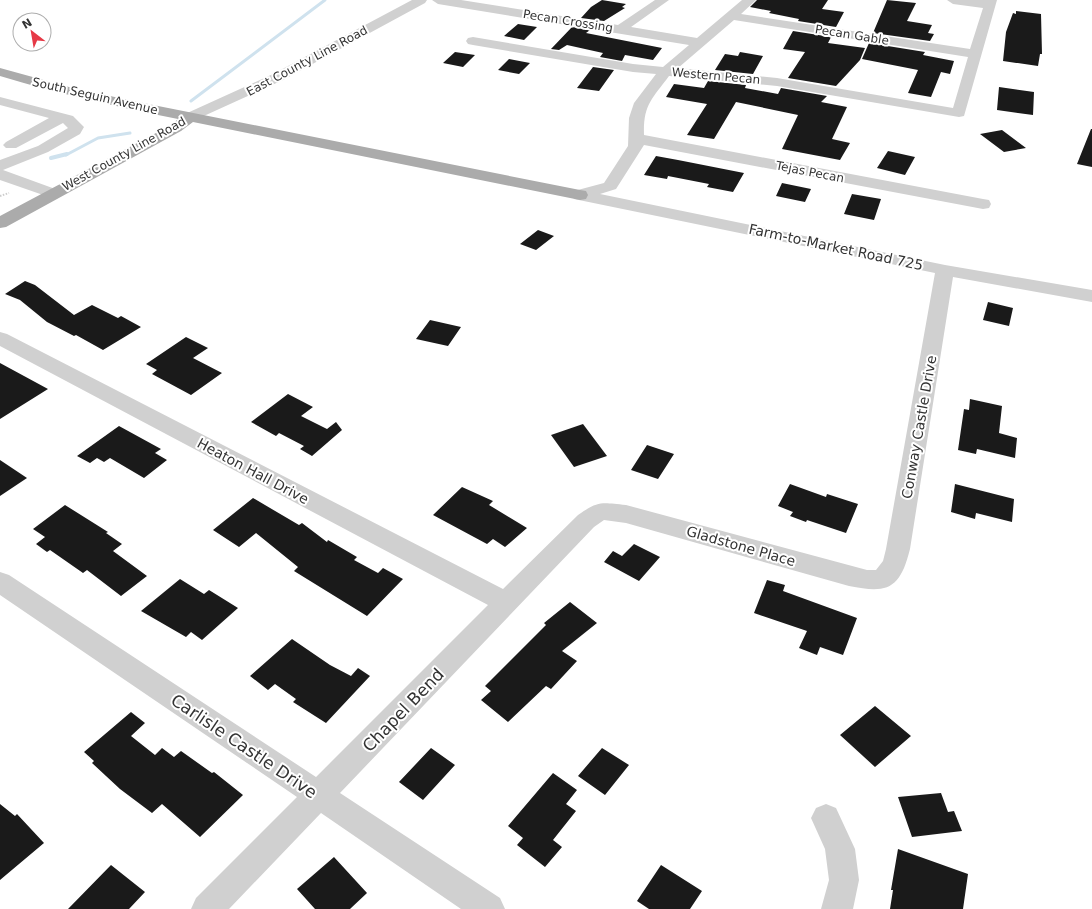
<svg xmlns="http://www.w3.org/2000/svg" width="1092" height="909" font-family="'DejaVu Sans',sans-serif">
  <rect width="100%" height="100%" fill="#fff"/>
  <g fill="none" stroke-linecap="round" stroke-linejoin="round">
    <path stroke="#cfe2ee" stroke-width="3" d="M191,101L325,0
      M66,155L98,138L130,133"/>
    <path stroke="#cfe2ee" stroke-width="4" d="M51,158L67,154"/>
  </g>
  <path fill="#1a1a1a" d="M602,0L626,4L622,7L625,8L604,21L581,18L591,7Z
    M757,0H828L822,9L844,12L836,27L798,21L799,19L769,13L771,11L750,7Z
    M887,0L916,3L907,21L932,25L928,33L934,34L930,41L873,33Z
    M1016,11L1041,14L1042,54H1040L1038,66L1003,61L1006,32L1013,13L1016,14Z
    M518,24L537,27L524,40L504,36Z
    M572,27L590,30L586,33L662,48L653,60L625,55L622,61L600,57L603,53L567,45L559,50L551,49Z
    M793,31L831,37L828,43L865,48L860,60L836,86L788,78L805,52L783,49Z
    M869,43L925,52L923,55L954,61L950,74L941,72L931,97L908,93L918,70L862,59Z
    M455,52L475,55L463,67L443,63Z
    M740,52L763,56L753,74L715,70L725,54L738,56Z
    M509,59L530,63L519,74L498,70Z
    M593,67L614,70L599,91L577,88Z
    M708,81L746,85L745,88L778,94L781,88L827,96L821,102L847,107L832,139L850,143L840,160L782,149L798,115L736,102L714,139L687,135L707,104L666,97L674,84L704,88Z
    M999,87L1034,92L1033,115L997,110Z
    M1091,129H1092V167L1077,164Z
    M1002,130L1026,148L1004,152L980,134Z
    M888,151L915,157L905,175L877,168Z
    M656,156L678,160L744,173L733,192L707,187L709,184L668,176L667,179L644,175Z
    M782,183L811,189L805,202L776,196Z
    M852,194L881,199L874,220L844,214Z
    M538,230L554,236L536,250L520,244Z
    M25,281L35,285L74,315L92,305L118,318L121,316L141,327L103,350L76,335L74,336L47,322L20,300L5,294Z
    M988,302L1013,308L1009,326L983,320Z
    M430,320L461,327L448,346L416,339Z
    M186,337L208,348L193,358L222,373L191,395L152,374L157,370L146,364Z
    M0,363L48,389L0,419Z
    M288,394L313,407L301,416L327,429L336,422L342,430L312,456L300,449L304,446L279,433L276,436L251,422Z
    M970,399L1002,406L999,433L1017,438L1015,458L977,449L976,454L958,450L964,409L969,410Z
    M583,424L607,456L574,467L551,435Z
    M119,426L161,449L155,453L167,460L144,478L110,458L104,462L97,458L90,463L77,456Z
    M647,445L674,454L658,479L631,470Z
    M0,460L27,478L0,496Z
    M790,484L826,497L827,494L858,504L846,533L807,520L806,522L790,516L793,512L778,506Z
    M955,484L1014,499L1012,522L976,513L975,519L951,512Z
    M462,487L493,501L489,505L527,528L505,547L493,539L487,544L433,515Z
    M253,498L299,525L302,523L327,542L328,540L357,557L354,560L378,573L383,568L403,579L367,616L294,571L298,567L256,533L239,547L213,530Z
    M65,505L108,532L106,533L122,544L113,551L147,576L121,596L87,570L83,573L50,550L47,552L36,544L45,537L33,529Z
    M634,544L660,557L639,581L604,562L613,551L622,556Z
    M180,579L204,594L209,590L238,608L202,640L191,632L186,637L141,611Z
    M767,580L785,585L783,591L857,618L843,655L820,647L817,655L799,648L807,631L754,613Z
    M570,602L597,623L562,651L577,661L551,689L546,686L508,722L481,700L491,691L485,686L546,625L544,623Z
    M292,639L330,665L351,676L358,668L370,676L326,723L293,702L296,699L275,684L268,690L250,676Z
    M875,706L911,736L875,767L840,735Z
    M131,712L145,723L131,736L155,755L162,748L174,757L181,751L212,773L214,772L243,795L200,837L162,804L152,813L120,789L92,763L94,761L84,752Z
    M431,748L455,765L423,800L399,782Z
    M602,748L629,765L605,795L578,776Z
    M553,773L577,790L566,804L576,811L553,840L562,847L545,867L517,845L523,838L508,826Z
    M941,793L948,812L954,811L962,831L912,837L898,797Z
    M0,804L15,816L17,814L44,843L0,880Z
    M898,849L968,874L963,909H890L893,890H891Z
    M334,857L367,893L350,909H315L297,889Z
    M111,865L145,892L129,909H68Z
    M661,865L702,891L690,909H649L637,901Z"/>
  <g fill="none" stroke-linecap="round" stroke-linejoin="round">
    <path stroke="#cdcdcd" stroke-width="2" stroke-dasharray="1.5 1.5" stroke-linecap="butt" d="M0,196L9,193"/>
    <path fill="#d0d0d0" fill-rule="evenodd" d="M412,0H427L425,3L283,80L195,120H185L183,117L185,114L273,74Z
      M432,0H461L618,25L655,0H669L631,27L697,38L742,0H756L741,14L970,49L983,8L953,4L947,0H997L964,116L959,117L777,86L669,76C652,99 643,105 644,135L983,199L989,200L991,204L989,208L983,209L644,145L616,189L600,194L945,265L1092,290V302L953,277L910,549C900,589 888,594 849,586L626,523L604,520L594,527L340,793L500,898L505,909H461L321,813L229,909H191L196,898L297,797L0,595V572L9,575L316,777L488,605L0,346V332L7,334L503,589L578,515C599,500 602,503 626,505L867,570H876L883,561L886,549L935,273L574,199L572,195L574,191L604,183L628,146L629,118L634,103L656,74L633,72L473,45L468,44L466,41L468,38L473,37L633,64L663,67L689,45L438,4ZM734,20L968,57L953,108L777,78L678,68Z
      M0,97L73,116L84,127L80,134L48,152L3,170L58,190L60,193L58,196L52,198L46,196L0,180V160L38,146L68,128L63,123L16,148H6L3,145L6,142L49,118L0,105Z
      M826,804L836,808L855,849L859,880L853,909H821L829,880L825,849L811,818L816,808Z"/>
    <path fill="#ababab" fill-rule="evenodd" d="M0,68L69,87L133,101L580,190L586,191L588,195L586,199L580,200L193,122L181,131L6,227L0,228V216L171,125L178,119C118,107 59,94 0,76Z"/>
  </g>
  <g text-anchor="middle" dominant-baseline="central" stroke-width="4" stroke-linejoin="round" paint-order="stroke">
    <g font-size="12" fill="#333" stroke="#fff">
      <text transform="translate(568 21) rotate(9)">Pecan Crossing</text>
      <text transform="translate(852 35) rotate(9)">Pecan Gable</text>
      <text transform="translate(307 61) rotate(-28)">East County Line Road</text>
      <text transform="translate(716 76) rotate(5)">Western Pecan</text>
      <text transform="translate(95 96) rotate(13)">South Seguin Avenue</text>
      <text transform="translate(124 154) rotate(-29)">West County Line Road</text>
      <text transform="translate(810 172) rotate(11)">Tejas Pecan</text>
    </g>
    <g font-size="14" fill="#333" stroke="#fff">
      <text transform="translate(836 247) rotate(12)">Farm-to-Market Road 725</text>
      <text transform="translate(919 427) rotate(-80)">Conway Castle Drive</text>
      <text transform="translate(253 471) rotate(28)">Heaton Hall Drive</text>
      <text transform="translate(741 546) rotate(16)">Gladstone Place</text>
    </g>
    <g font-size="17" fill="#333" stroke="#fff">
      <text transform="translate(403 710) rotate(-46)">Chapel Bend</text>
      <text transform="translate(244 746) rotate(34)">Carlisle Castle Drive</text>
    </g>
  </g>
  <g transform="translate(32 32) rotate(329)"><circle r="19" fill="#ffffff" stroke="#adadad"/>
  <path d="M0-3L7 15L0 10L-7 15Z" fill="#e63946"/>
  <text y="-6" font-size="11" font-weight="bold" text-anchor="middle" fill="#333333">N</text>
  </g>
</svg>
